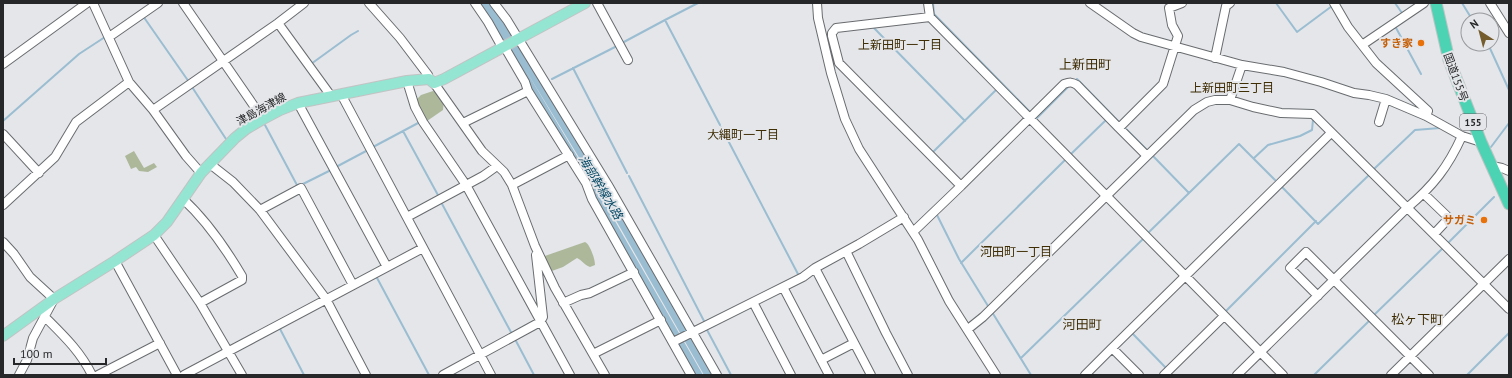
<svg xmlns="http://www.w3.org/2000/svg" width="1512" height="378" font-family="'PT Sans','Noto Sans JP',sans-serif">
  <rect width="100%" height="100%" fill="#e4e6ea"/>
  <path fill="#adb89b" d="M433,91L438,93L444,100L443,110L427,121L415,101L421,95Z
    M134,151L144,168L154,163L157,167L148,172L139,171L136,167L131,169L125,156Z
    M585,242C590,244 595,259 595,265L590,267C584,265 582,260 577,258L563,267L549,272L542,257Z"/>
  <path fill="#9bbdd1" d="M478,3H491L604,184L712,375H704L597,187L525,69L596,188L703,375H696L592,191Z"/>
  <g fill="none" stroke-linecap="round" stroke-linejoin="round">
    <path stroke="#9bbdd1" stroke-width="2" d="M698,3L665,20L720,125
      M933,3L934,14L1030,112
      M1276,3L1297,32L1332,6
      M1395,3L1402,13
      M1462,3L1470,16L1479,20
      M143,16L189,82
      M1395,26L1421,74
      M873,27L965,121
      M622,43L665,20
      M1488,44L1509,90
      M311,64L351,35L358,31
      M573,68L627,173
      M552,79L617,46
      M1077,79L1118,121
      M192,87L226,139
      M1037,118L1069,86
      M3,121L79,54L105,37
      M265,125L298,187
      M721,127L799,276H798
      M1126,129L1146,149
      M403,131L439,197
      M373,147L420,122
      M1491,147L1509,123
      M933,152L997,89
      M1071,154L1106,120
      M1153,156L1189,193L1239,144L1275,180
      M1254,158L1268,145L1300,136L1312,130L1313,120
      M336,167L368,150
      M1375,170L1374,169L1415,130L1440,128
      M629,176L704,321
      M301,185L331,170
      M1282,187L1318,224L1369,175
      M441,202L512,334
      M1412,207L1425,220
      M937,215L959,259L988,306
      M1148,233L1189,193
      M1448,243L1494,197
      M961,263L1066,159
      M376,276L429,375
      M992,312L1031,375
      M1225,312L1316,221
      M1373,316L1444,247
      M279,327L304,375
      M706,328L731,375
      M1131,332L1167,369
      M516,341L534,375
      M1021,358L1144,238
      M1314,375L1370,320
      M1467,375L1509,333"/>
    <defs>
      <path id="minor" d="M93,3L129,82L153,110L186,156L201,173
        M183,3L263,119
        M369,3L400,38L428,75L429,79
        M475,3L488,22L502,47
        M494,3L507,20L608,185L717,375
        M597,3L628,60
        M817,3L818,18L831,73L845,119L859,149L918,240L949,301L996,375
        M928,3L930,17L1283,375
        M1090,3L1133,33L1141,37L1242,65L1284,72L1321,82L1354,93L1369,95L1386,99L1426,116L1462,136L1481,142
        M1334,3L1348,27L1376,63L1428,111L1426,116
        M1490,3L1509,33
        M930,17L836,28L832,33V36L839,63L961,186L1064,84C1070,82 1072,82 1077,85L1119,128L1163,84L1178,36L1172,25L1169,8L1182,3
        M278,23L331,96
        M109,37L158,3
        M1362,45L1424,3
        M504,46L525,82L528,91L586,183L592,199L691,375
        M1215,58L1226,6L1230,3
        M3,64L87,3
        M407,81L415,107L423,122L466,185L570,375
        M434,83L482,151L504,172L512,185L535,246L555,288L605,375
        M341,94L491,375
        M1230,100L1242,65
        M298,103L387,267
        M153,110L278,23L304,3
        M1379,122L1386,99
        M463,123L528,91
        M1119,128L1147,156L1194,110L1207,102L1215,100H1230L1253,107L1281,113L1313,114L1509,309
        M3,134L39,173
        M210,164L233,182L260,210L326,299L366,375
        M1492,166L1502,168L1509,171
        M512,185L569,155
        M1424,194L1449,218L1434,234
        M183,199C207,221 226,249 242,276V280L200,303
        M3,205L55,157L76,122L129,82
        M260,210L301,188L353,285
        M407,217L483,176L497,166
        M913,232L961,186
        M154,235L200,303L242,375
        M3,242L14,254L30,277L54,299L33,338L27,360L19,375
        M846,251L886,333L908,375
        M115,261L177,375
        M815,268L871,375
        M783,287L829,375
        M1318,296L1290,268L1306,252L1429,375
        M753,302L791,375
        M563,303L581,295L590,293L634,272
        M45,317C64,336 80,351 92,375
        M968,329L983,317L1147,156
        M673,342L803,277L815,268L859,244L904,217
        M1112,348L1331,133
        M593,354L661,320
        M821,360L854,343
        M98,375L160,343
        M184,375L423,248
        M443,375L540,322L543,317L536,255
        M1085,375L1112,348L1139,375
        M1164,375L1224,316
        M1237,375L1407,208C1433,186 1448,167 1462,136
        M1391,375L1509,259"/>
      <path id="major" d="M3,336L54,299L115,261L154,235L167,222L201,173L235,138L246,129L263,119L280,110L298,103L407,81L429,79L434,83L444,79L585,3"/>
      <path id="highway" d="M1436,3L1449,60L1481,142L1509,204"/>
    </defs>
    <use href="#minor" stroke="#696c6f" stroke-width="10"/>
    <use href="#major" stroke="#c2c3c3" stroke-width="12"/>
    <use href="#highway" stroke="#c2c3c3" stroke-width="13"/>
    <use href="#minor" stroke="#fff" stroke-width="8"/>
    <use href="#major" stroke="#94e5d2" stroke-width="10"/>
    <use href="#highway" stroke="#4cd3b4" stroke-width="11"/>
  </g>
  <g fill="#e8710a" stroke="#e4e6ea" stroke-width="1.5">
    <circle cx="1421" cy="43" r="4"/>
    <circle cx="1484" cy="220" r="4"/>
  </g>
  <g text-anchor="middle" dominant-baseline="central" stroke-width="4" stroke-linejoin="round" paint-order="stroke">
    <rect fill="#e4e6ea" stroke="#5f6062" stroke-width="1" x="1460" y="114" width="26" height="16" rx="3"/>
    <g font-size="10" font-weight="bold" fill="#262728">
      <text x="1473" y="122">155</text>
    </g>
    <g font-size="11" font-weight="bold" fill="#c56008" stroke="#e4e6ea" text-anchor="end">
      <text x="1413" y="43">すき家</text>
      <text x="1476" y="220">サガミ</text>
    </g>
    <g font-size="11" fill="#262728" stroke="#e4e6ea">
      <text transform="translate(1456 77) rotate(70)">国道155号</text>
      <text transform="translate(261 109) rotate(-29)">津島海津線</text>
    </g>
    <g font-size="12" fill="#3f2d04" stroke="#e4e6ea">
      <text x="900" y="44">上新田町一丁目</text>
      <text x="1232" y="87">上新田町三丁目</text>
      <text x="743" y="134">大縄町一丁目</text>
      <text x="1016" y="251">河田町一丁目</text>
    </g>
    <g font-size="12" font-style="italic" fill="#074965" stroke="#e4e6ea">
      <text transform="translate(601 187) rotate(59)">海部幹線水路</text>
    </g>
    <g font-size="13" fill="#3f2d04" stroke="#e4e6ea">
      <text x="1085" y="64">上新田町</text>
      <text x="1417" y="319">松ヶ下町</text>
      <text x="1082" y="324">河田町</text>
    </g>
  </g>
  <rect width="1512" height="378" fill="none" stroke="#262728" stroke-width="8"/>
  <g transform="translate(1480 32) rotate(324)"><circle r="19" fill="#e4e6ea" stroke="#989a9c"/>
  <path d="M0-3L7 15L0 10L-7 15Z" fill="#755d2e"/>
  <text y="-6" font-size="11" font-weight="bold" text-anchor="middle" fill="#262728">N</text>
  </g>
  <path d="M14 358v6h92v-6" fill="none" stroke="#262728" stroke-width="2"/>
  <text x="20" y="358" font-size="12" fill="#262728" stroke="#e4e6ea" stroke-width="3" paint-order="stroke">100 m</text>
</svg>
